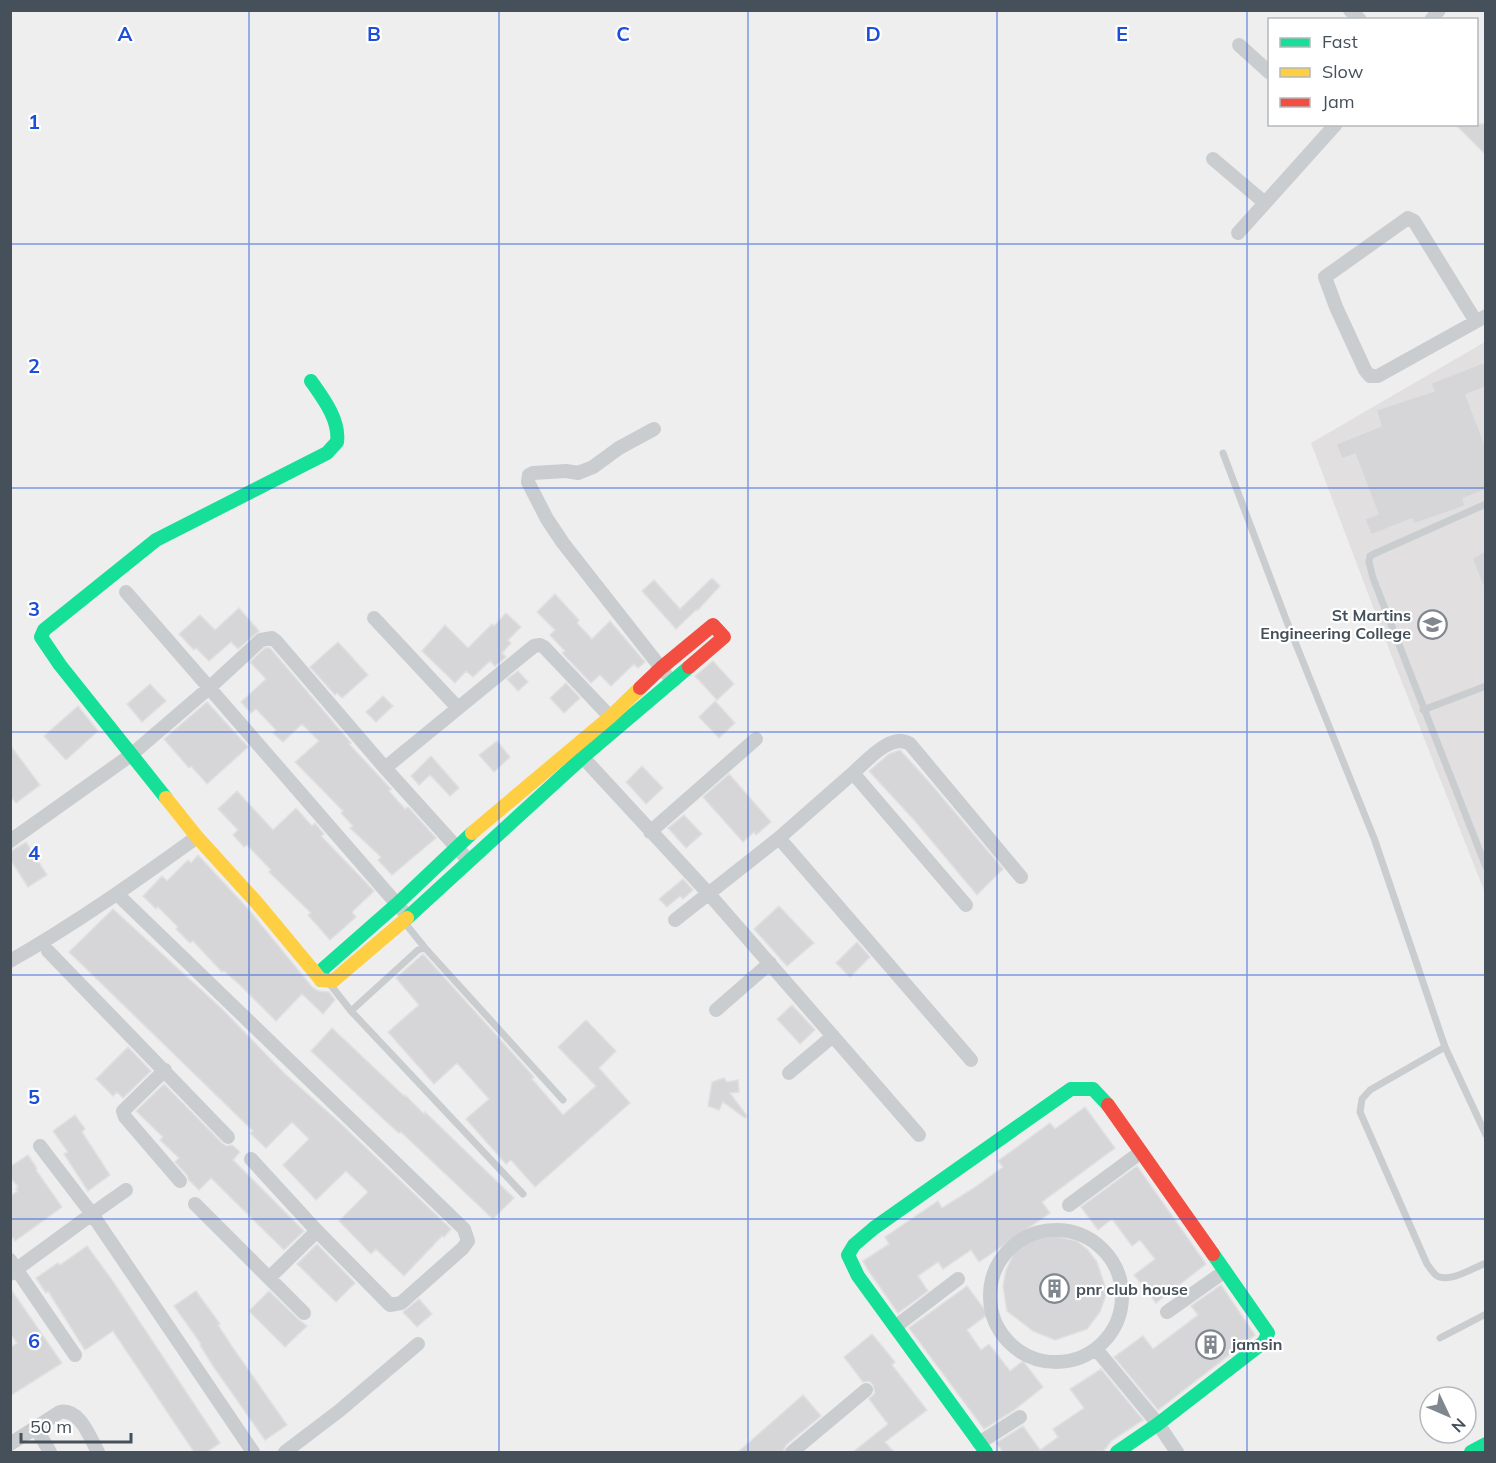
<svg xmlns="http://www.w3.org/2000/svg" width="1496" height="1463" font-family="Mulish,sans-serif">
  <rect width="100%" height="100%" fill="#efeeee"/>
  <path fill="#e1dfe0" d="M1485,342V893L1394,662L1311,443Z"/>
  <path fill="#d6d6d8" stroke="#e0e0e1" stroke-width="1.5" d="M1455,124H1485V154Z
    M1485,362V387L1466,395L1485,445V490L1463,499L1465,506L1414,524L1412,519L1371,535L1365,519L1378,514L1355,454L1342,459L1336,444L1381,426L1376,410L1434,391L1431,383Z
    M1485,551V591L1472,558Z
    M712,578L720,586L698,610L697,609L676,629L642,591L654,580L680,609Z
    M555,594L579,620L577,623L592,639L610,621L645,662L638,668L634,664L611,686L600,675L591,683L562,653L565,651L550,635L555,630L537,612Z
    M239,608L259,631L238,649L231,642L209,661L196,648L194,650L179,634L200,615L215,630Z
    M506,613L521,627L508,640L511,643L502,653L506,657L495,666L490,661L473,677L466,671L455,683L422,651L445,625L468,648L492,624L494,626Z
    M338,642L368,675L342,698L337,693L335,695L310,667Z
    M265,648H270L351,743L349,744L391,789L389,791L405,809L408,807L436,838L392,875L378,860L381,857L350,828L353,826L341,813L343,811L295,762L319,741L302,724L283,742L273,733L276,730L256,709L251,713L241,702L266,679L250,662Z
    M713,661L734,684L717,700L695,676Z
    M518,671L528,682L518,691L507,679Z
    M566,683L580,698L564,713L550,698Z
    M150,684L166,701L142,722L127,704Z
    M383,696L393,706L376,722L366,712Z
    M715,701L735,723L719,738L699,717Z
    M207,702L248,747L207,784L191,766L189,768L164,739Z
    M78,706L98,731L66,760L44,736Z
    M497,741L510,757L494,772L479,755Z
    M10,745L40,785L16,803L10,796Z
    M900,750L930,783L1003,869L977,895L915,821L869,771L889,754Z
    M431,756L459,788L450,796L430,775L419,785L411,776Z
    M642,766L663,788L646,804L626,782Z
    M729,774L771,822L756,835L754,832L743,842L703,797Z
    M237,791L273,830L296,808L312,826L315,823L324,834L321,836L374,891L352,912L356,917L330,940L308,915L311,913L269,872L271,870L247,845L244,847L233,835L238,830L218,809Z
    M684,815L702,834L686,848L668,828Z
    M26,842L47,875L28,887L10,859V852Z
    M198,855L249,910L312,987L318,991L329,992L335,1000L323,1014L302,994L276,1021L241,986L224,971L222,972L193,941L190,943L176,929L178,927L158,907L156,909L143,896L162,876L167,881L188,860L191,863Z
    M683,879L693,890L683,899L680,896L667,907L659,899Z
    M779,906L814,943L787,966L754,929Z
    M113,909L222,1009L285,1074L339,1122L451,1229L444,1237L442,1236L404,1276L376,1249L371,1254L339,1221L368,1192L346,1171L316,1200L283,1165L309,1139L292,1122L266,1148L250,1133L253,1131L69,952Z
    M857,942L870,957L850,977L836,963Z
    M423,954L534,1077L532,1079L563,1115L596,1086L558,1047L586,1020L616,1051L599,1068L630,1103L535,1187L511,1160L506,1164L466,1119L489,1099L457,1063L434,1084L388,1032L419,1005L396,978Z
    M792,1005L815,1030L800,1044L777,1019Z
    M332,1028L404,1096L405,1095L424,1114L425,1112L514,1198L493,1219L401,1132L399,1133L380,1116L311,1051Z
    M128,1047L151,1071L123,1098L117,1092L113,1096L96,1079Z
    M724,1078L727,1082L738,1080L739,1092L730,1093L747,1116L745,1118L723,1102L719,1110L708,1106L712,1082Z
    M164,1084L222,1143L226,1146L232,1145L240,1152L233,1160L304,1231L284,1250L211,1178L199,1190L189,1180L187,1175L175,1162L179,1158L160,1140L163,1137L136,1111Z
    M1085,1107L1115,1148L1042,1202L1050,1213L979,1262L971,1250L943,1269L938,1262L918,1276L928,1291L898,1313L868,1270L863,1261L889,1244L885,1237L938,1201L942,1208L974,1188L1003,1167L998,1161L1050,1123L1055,1129Z
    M75,1115L85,1129L82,1132L110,1175L88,1191L64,1154L68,1152L53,1131Z
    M28,1155L37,1169L36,1170L62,1207L15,1241L10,1234V1196L18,1191L16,1189L18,1187L10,1177V1167Z
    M1137,1166L1206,1264L1156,1303L1134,1275L1155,1259L1140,1240L1132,1246L1112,1219L1098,1230L1081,1207Z
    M1055,1236L1077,1241L1088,1250L1097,1262L1107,1292L1100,1312L1087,1329L1055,1340L1033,1331L1007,1311L1003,1286L1006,1270L1020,1241Z
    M317,1244L355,1283L336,1302L297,1264Z
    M87,1246L112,1280L220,1443L207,1452H194L113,1331L85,1350L48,1291L46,1293L36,1278L58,1263L60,1265Z
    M1221,1285L1255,1335L1158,1410L1114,1357L1143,1336L1153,1349L1198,1315L1191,1306Z
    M967,1286L988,1314L967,1330L981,1350L989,1344L1010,1371L1023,1361L1043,1387L1013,1411L984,1429L909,1328Z
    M10,1288L62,1363L10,1396V1348L17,1343L10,1333Z
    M196,1291L220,1324L218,1325L231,1345L287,1425L265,1440L213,1366L200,1345L201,1344L174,1306Z
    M269,1291L298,1319L307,1326L285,1347L249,1311Z
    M419,1299L432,1314L417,1327L403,1312Z
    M872,1334L895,1362L892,1365L927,1410L885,1442L894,1452H853L888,1424L869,1399L875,1393L873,1385L869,1381L863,1382L844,1357Z
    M1101,1369L1143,1420L1111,1441L1103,1452H1003L996,1443L1023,1426L1040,1450L1058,1437L1053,1429L1084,1408L1070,1389Z
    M803,1395L821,1416L786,1445L783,1452H738Z"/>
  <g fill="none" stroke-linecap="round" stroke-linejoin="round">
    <path stroke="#cacdcf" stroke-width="7" d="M1223,453L1287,622L1374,838L1445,1047L1486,1135
      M1486,504L1376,553L1370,556L1369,562L1373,578L1486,867
      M1423,710L1486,686
      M405,923L425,948
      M329,983L351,1011L523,1194
      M351,1011L418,950L425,948L563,1100
      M1445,1047L1370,1090L1362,1099L1360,1112L1427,1264C1430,1268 1433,1273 1437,1276C1450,1283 1473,1268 1486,1263
      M1440,1338L1486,1314"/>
    <path stroke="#cacdcf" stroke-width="14" d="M1350,10L1360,20
      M1431,20L1439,10
      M1239,45L1270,73
      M1213,159L1265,203
      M1238,233L1336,124
      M1475,320L1414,221L1408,218L1325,277L1336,307L1365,370L1370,376H1378L1486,316
      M654,429L619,448L593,467L578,473L566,471L533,473L529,475L528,482L547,519L563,543L665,673
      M126,592L402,910
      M374,618L458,708
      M577,751L709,894L919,1135
      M385,768L534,646L540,645L544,647L616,723
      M650,832L756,739
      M779,838L971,1060
      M10,841L131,755L209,688L261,640L272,638L276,641L385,768L468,860
      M117,894L464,1229L468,1241L463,1248L401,1303L390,1305L317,1231L251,1159
      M966,905L853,773C867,761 891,732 910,744L1021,877
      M675,920L779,838L853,773
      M48,951L228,1137
      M10,961C75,924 136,881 197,837
      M716,1010L770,963
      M165,1070L123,1111L125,1117L180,1181
      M789,1073L833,1036
      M40,1146L92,1214L126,1190
      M195,1204L304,1313
      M1069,1205L1141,1152
      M990 1296a66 66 0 1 1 132 0a66 66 0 1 1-132 0Z
      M10,1260L75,1355
      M10,1274L92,1214L253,1452
      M269,1278L317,1231
      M1167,1312L1225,1271
      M895,1327L958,1279
      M1096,1349L1158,1424L1177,1452
      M36,1428L50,1452
      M979,1443L1020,1417
      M10,1444L60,1412C80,1408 90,1438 98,1452
      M285,1452L339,1411L418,1344
      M792,1452L866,1390"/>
    <path stroke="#16e098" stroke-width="14" d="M166,798L60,665L41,637L44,630L156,540L327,453L337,442C340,420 323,398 311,381
      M407,918L583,757L689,667
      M321,980L323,969L397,904L472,833
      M986,1452L858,1276L848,1255L854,1245L874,1228L1071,1089H1093L1108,1105
      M1117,1452L1158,1424L1264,1342L1268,1333L1213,1254
      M1471,1452L1486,1444"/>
    <path stroke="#ffcf43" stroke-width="14" d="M166,798L197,837L257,903L321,980L333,981L407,918
      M472,833L610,717L640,688"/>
    <path stroke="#f24e42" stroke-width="14" d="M640,688L661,668L713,625L724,637L689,667
      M1108,1105L1213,1254"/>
  </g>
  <path fill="none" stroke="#1d4ed8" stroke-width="1.5" stroke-opacity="0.55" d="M249,10V1452M499,10V1452M748,10V1452M997,10V1452M1247,10V1452M10,244H1486M10,488H1486M10,732H1486M10,975H1486M10,1219H1486"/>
  <defs>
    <symbol id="university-ring" viewBox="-11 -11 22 22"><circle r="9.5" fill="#fff" stroke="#80878e" stroke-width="1.5"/><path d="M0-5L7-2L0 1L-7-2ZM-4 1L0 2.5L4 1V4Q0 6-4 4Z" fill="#80878e"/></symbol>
    <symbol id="building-ring" viewBox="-11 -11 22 22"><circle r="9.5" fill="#fff" stroke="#80878e" stroke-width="1.5"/><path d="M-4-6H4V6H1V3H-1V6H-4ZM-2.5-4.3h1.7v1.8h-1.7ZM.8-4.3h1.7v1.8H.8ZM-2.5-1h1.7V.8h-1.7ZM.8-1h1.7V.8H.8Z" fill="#80878e"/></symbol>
  </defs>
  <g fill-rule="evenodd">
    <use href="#university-ring" x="1416" y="608" width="33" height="33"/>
    <use href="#building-ring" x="1038" y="1272" width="33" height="33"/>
    <use href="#building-ring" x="1194" y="1328" width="33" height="33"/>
  </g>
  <g text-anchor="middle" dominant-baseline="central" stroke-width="4.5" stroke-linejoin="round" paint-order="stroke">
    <g font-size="16" font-weight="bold" fill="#45505a" stroke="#fff" text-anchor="start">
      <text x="1411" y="615" text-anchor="end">St Martins<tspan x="1411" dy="18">Engineering College</tspan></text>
      <text x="1076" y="1289">pnr club house</text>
      <text x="1232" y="1344">jamsin</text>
    </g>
  </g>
  <g font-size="20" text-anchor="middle" font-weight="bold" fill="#1d4ed8" stroke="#fff" stroke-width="4.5" stroke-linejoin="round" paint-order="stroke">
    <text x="125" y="41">A</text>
    <text x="374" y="41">B</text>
    <text x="623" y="41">C</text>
    <text x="873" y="41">D</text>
    <text x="1122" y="41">E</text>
    <text x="34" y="129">1</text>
    <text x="34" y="373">2</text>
    <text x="34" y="616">3</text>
    <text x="34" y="860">4</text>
    <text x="34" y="1104">5</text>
    <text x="34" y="1348">6</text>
  </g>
  <rect width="1496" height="1463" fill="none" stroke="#45505a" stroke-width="24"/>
  <rect x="1268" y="18" width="210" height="108" fill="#ffffff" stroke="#b5b9bd" stroke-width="1.5"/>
  <rect x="1280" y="38" width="30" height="9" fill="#16e098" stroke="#b5b9bd" stroke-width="1.5"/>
  <text x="1322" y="48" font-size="18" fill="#45505a">Fast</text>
  <rect x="1280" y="68" width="30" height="9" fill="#ffcf43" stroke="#b5b9bd" stroke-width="1.5"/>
  <text x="1322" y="78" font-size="18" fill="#45505a">Slow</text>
  <rect x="1280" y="98" width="30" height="9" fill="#f24e42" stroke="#b5b9bd" stroke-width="1.5"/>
  <text x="1322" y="108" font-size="18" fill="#45505a">Jam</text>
  <g transform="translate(1448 1415) rotate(134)"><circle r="28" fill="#ffffff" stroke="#b5b9bd" stroke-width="1.5"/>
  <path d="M0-4.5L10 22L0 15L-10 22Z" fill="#80878e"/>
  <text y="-9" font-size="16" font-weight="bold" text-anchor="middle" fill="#45505a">N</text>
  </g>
  <path d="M21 1433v9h110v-9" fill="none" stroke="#45505a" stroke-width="3"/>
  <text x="30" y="1433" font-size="18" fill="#45505a" stroke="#ffffff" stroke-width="4.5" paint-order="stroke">50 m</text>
</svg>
